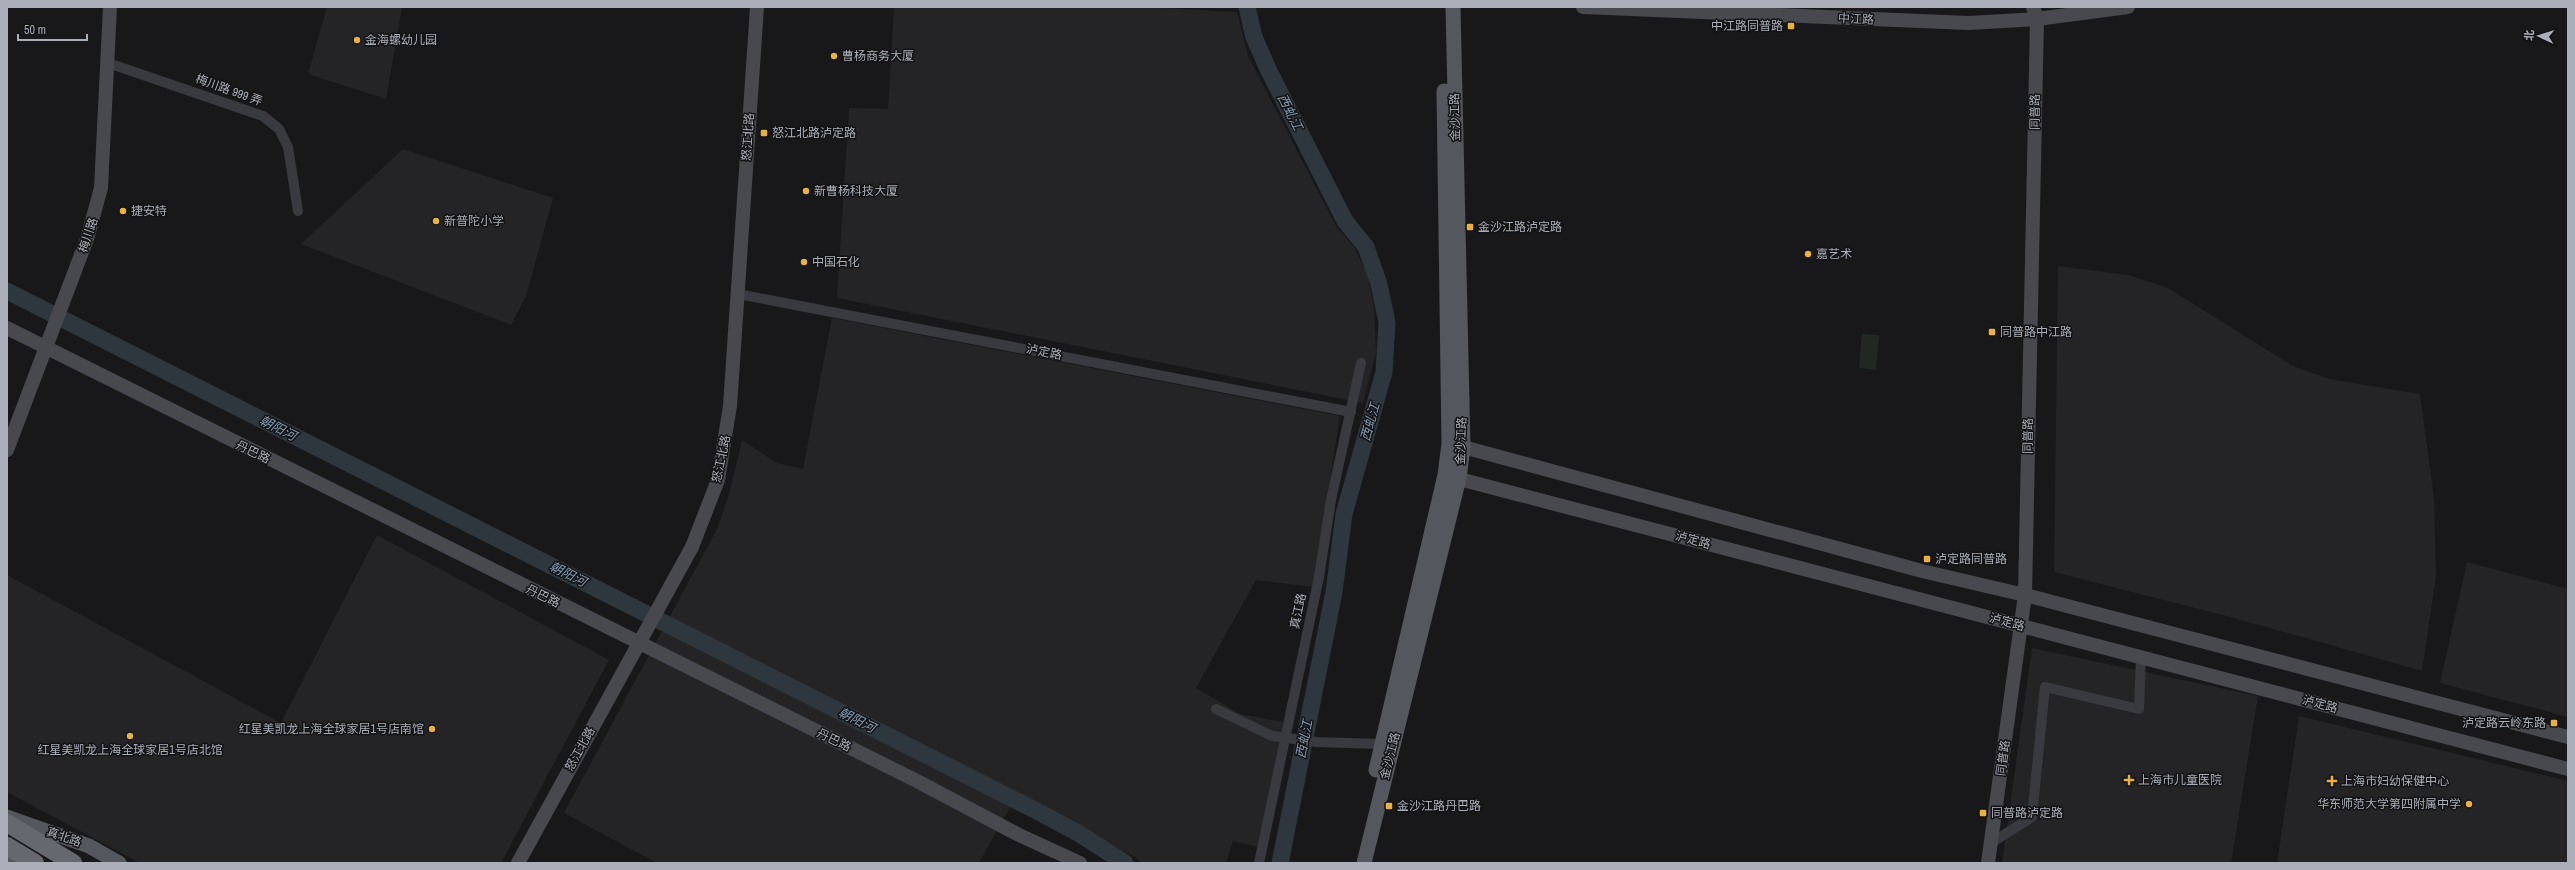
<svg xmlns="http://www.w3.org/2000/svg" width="2575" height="870" font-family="'Archivo Narrow','Noto Sans SC',sans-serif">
  <rect width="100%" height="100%" fill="#18181a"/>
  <path fill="#242427" d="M327,7H402L386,99L308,74Z
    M894,7H1143L1237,12L1248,56L1337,228L1354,247L1367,274L1374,308L1376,353L1363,403L837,298L849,108L888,109Z
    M403,149L553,198L526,296L511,325L301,244Z
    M2058,266L2128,275L2168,288L2293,366L2329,379L2420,394L2434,499L2436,576L2422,671L2238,619L2054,572Z
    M832,318L1340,416L1313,587L1256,580L1196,688L1240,714L1283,722L1258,847L1233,841L1226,863H1142L1135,857L1017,795L979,863H657L564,813L717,529L730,491L742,440L777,463L803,469Z
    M377,535L609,660L501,863H140L7,792V575L281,723Z
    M2467,562L2568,589V717L2440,683Z
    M2032,648L2258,696L2231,863H2002Z
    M2299,716L2568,781V863H2277Z"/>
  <path fill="#202821" d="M1862,334L1879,335L1876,370L1859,368Z"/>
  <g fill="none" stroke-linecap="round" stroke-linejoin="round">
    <path stroke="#2e373d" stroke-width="17" d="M1247,7L1254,37L1268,69L1345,221L1366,247L1379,284L1387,322L1384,372L1344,514L1334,592L1280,863
      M7,291L1035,810L1078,833L1125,863"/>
    <path stroke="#393a3f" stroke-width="10" d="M108,63L263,116L279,129L288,147L298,211
      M738,294L1351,412
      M1216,709L1272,736L1317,742L1382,744
      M1991,843L2032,817L2045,687L2139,709L2141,657
      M1259,863L1319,577L1331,500L1361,363"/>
    <path stroke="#47494f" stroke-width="14" d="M1583,7L1968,23L2037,19L2128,7
      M7,328L917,781L1017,834L1080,863
      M1452,444L1922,571L2025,595L2568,737
      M7,450L87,239L101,188L110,7
      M1448,476L2568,769
      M518,863L692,547L718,480L730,406L757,7
      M1988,863L2025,595L2037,19L2033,7"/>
    <path stroke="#55575e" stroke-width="15" d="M1376,770L1445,475L1449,444L1444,91
      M7,817L89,846L119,863
      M7,855L16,863
      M1364,863L1459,478L1463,447L1453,7"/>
    <path stroke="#65686f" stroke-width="18" d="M7,823L73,863
      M7,846L35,863"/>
  </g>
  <g fill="#e9b140" stroke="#131315" stroke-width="1.5">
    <rect x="1787" y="22" width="8" height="8" rx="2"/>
    <circle cx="357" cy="40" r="4"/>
    <circle cx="834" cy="56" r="4"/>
    <rect x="760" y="129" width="8" height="8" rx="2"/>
    <circle cx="806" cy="191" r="4"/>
    <circle cx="123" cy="211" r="4"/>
    <circle cx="436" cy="221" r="4"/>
    <rect x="1466" y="223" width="8" height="8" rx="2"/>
    <circle cx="1808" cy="254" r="4"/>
    <circle cx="804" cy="262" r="4"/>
    <rect x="1988" y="328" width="8" height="8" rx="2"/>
    <rect x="1923" y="555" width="8" height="8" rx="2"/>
    <rect x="2550" y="719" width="8" height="8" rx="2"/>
    <circle cx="432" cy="729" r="4"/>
    <circle cx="130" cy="736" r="4"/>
    <path d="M2127 774h4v4h4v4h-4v4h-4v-4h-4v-4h4z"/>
    <path d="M2330 775h4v4h4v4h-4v4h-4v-4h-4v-4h4z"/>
    <circle cx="2469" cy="804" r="4"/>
    <rect x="1385" y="802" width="8" height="8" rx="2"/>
    <rect x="1979" y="809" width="8" height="8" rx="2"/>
  </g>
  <g text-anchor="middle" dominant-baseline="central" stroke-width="3" stroke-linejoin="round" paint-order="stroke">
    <g font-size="12" fill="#abafb9" stroke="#131315">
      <text transform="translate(1856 19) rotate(3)">中江路</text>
      <text transform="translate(229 90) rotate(20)">梅川路 999 弄</text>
      <text transform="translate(2035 112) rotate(-89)">同普路</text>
      <text transform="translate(1455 117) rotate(-91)">金沙江路</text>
      <text transform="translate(748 137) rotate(-86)">怒江北路</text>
      <text transform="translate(88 235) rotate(-71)">梅川路</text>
      <text transform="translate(1044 352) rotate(11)">泸定路</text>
      <text transform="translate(2028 436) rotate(-89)">同普路</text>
      <text transform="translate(1461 441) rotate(-88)">金沙江路</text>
      <text transform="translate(253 452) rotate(26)">丹巴路</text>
      <text transform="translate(721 459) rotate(-78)">怒江北路</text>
      <text transform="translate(1693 540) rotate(15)">泸定路</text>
      <text transform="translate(543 596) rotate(26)">丹巴路</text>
      <text transform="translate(1298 611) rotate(-78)">真江路</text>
      <text transform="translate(2007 622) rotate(15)">泸定路</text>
      <text transform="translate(2320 704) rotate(15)">泸定路</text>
      <text transform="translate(834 740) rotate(26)">丹巴路</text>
      <text transform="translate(580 749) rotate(-61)">怒江北路</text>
      <text transform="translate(1390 756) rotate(-76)">金沙江路</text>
      <text transform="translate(2003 758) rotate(-82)">同普路</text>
      <text transform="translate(64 837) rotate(19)">真北路</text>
    </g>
    <g font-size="12" fill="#abafb9" stroke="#131315" text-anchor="start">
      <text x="1783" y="26" text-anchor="end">中江路同普路</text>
      <text x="365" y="40">金海螺幼儿园</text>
      <text x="842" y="56">曹杨商务大厦</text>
      <text x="772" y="133">怒江北路泸定路</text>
      <text x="814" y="191">新曹杨科技大厦</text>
      <text x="131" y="211">捷安特</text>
      <text x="444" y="221">新普陀小学</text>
      <text x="1478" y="227">金沙江路泸定路</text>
      <text x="1816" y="254">嘉艺术</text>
      <text x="812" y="262">中国石化</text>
      <text x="2000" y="332">同普路中江路</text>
      <text x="1935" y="559">泸定路同普路</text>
      <text x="2546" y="723" text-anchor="end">泸定路云岭东路</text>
      <text x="424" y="729" text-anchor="end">红星美凯龙上海全球家居1号店南馆</text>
      <text x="130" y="750" text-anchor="middle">红星美凯龙上海全球家居1号店北馆</text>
      <text x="2138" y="780">上海市儿童医院</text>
      <text x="2341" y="781">上海市妇幼保健中心</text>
      <text x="2461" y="804" text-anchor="end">华东师范大学第四附属中学</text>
      <text x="1397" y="806">金沙江路丹巴路</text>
      <text x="1991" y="813">同普路泸定路</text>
    </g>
    <g font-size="13" font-style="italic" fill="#849cb2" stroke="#131315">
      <text transform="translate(1290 112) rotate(63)">西虬江</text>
      <text transform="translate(1370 422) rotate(-74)">西虬江</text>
      <text transform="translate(278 428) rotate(27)">朝阳河</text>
      <text transform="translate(568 574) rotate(27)">朝阳河</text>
      <text transform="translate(857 720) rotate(27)">朝阳河</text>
      <text transform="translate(1304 739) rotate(-79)">西虬江</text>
    </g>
  </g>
  <rect width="2575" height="870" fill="none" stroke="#abafb9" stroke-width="16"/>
  <g transform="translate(2539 36) rotate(274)" stroke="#131315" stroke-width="3" paint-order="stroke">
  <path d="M0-3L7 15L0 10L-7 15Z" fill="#abafb9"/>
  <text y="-6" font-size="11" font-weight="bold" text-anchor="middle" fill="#abafb9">北</text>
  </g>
  <path d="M18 34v6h69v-6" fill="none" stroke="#abafb9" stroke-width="2"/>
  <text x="24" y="34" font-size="12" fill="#abafb9" stroke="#131315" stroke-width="3" paint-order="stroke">50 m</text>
</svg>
